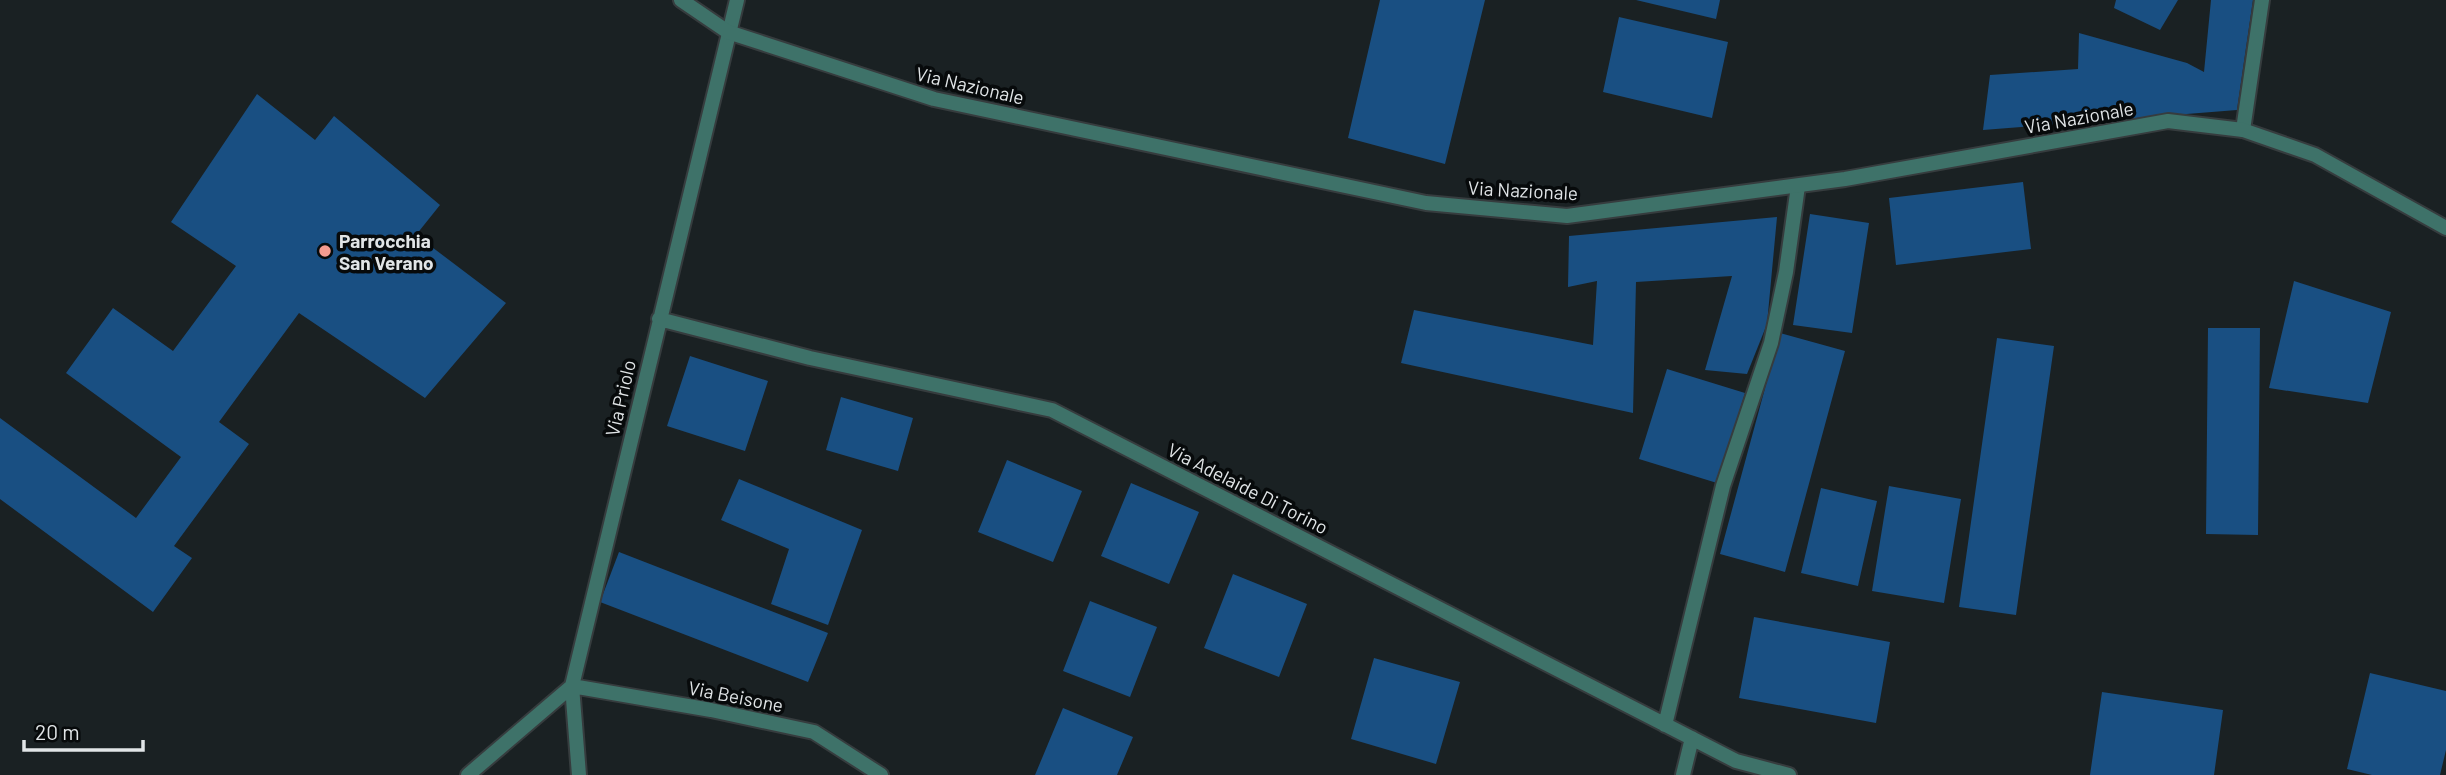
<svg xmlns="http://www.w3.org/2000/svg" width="2446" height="775" font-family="Barlow,sans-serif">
  <rect width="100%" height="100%" fill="#1a2123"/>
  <path fill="#194f82" d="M1380,0H1485L1445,164L1348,138Z
    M1636,0H1720L1716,19Z
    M2116,0H2178L2160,30L2114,8Z
    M2211,0H2253L2237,110L1983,130L1990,75L2078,69L2079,33L2187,63L2204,72Z
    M1619,17L1728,42L1712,118L1603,92Z
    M257,94L315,140L334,116L440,205L416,235L506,303L425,398L299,313L219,422L249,444L174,546L192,558L153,612L0,499V418L136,518L181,457L66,373L113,308L173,351L236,266L171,222Z
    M2023,182L2031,249L1896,265L1889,198Z
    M1810,214L1869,223L1852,333L1793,325Z
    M1777,217L1767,324L1747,374L1705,370L1732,276L1636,282L1633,413L1401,363L1414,310L1593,345L1597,281L1568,287L1569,236Z
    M2294,281L2391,312L2368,403L2269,388Z
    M2208,328H2260L2258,535L2206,534Z
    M1780,333L1845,351L1785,572L1720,554Z
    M1997,338L2054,346L2016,615L1959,607Z
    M690,356L768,381L745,451L667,426Z
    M1667,369L1745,393L1717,483L1639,459Z
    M841,397L913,418L898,471L826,450Z
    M1007,460L1082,491L1053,562L978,532Z
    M739,479L862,530L828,625L771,604L789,549L721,520Z
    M1131,483L1199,512L1169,584L1101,556Z
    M1889,486L1961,499L1944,603L1872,591Z
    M1821,488L1877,501L1858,586L1801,573Z
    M619,552L828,633L808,682L600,602Z
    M1233,574L1307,604L1279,677L1204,648Z
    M1090,601L1157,627L1130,697L1063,671Z
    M1754,617L1890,642L1876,723L1739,698Z
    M1374,658L1460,682L1436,764L1351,739Z
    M2370,673L2446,691V750L2440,775H2372L2347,769Z
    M2102,692L2223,710L2214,775H2090Z
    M1063,708L1133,737L1117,775H1035Z"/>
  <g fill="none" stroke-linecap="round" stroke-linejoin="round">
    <defs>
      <path id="minor" d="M2243,130L2262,0
        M659,319L810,358L1052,410L1736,761L1789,775
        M1665,725L1723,486L1771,343L1786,272L1798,186
        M468,775L572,686L711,710L814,732L881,775
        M579,775L572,686L737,0
        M1683,775L1692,738"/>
      <path id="tertiary" d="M681,0L728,32L934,99L1426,203L1567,216L1845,179L2168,121L2243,130L2315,155L2446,228"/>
    </defs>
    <use href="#minor" stroke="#363c3e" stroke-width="18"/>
    <use href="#tertiary" stroke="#363c3e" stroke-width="18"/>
    <use href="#minor" stroke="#3e7269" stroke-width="14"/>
    <use href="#tertiary" stroke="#3e7269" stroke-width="14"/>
  </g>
  <circle fill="#f59c90" stroke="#070a0b" stroke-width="2.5" cx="325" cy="251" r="7"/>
  <g text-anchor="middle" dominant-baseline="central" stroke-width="7" stroke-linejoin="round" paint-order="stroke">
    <g font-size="19" fill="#e1e5e7" stroke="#070a0b">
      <text transform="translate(970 85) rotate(13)">Via Nazionale</text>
      <text transform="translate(2079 117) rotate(-10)">Via Nazionale</text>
      <text transform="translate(1523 190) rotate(3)">Via Nazionale</text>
      <text transform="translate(620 398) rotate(-77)">Via Priolo</text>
      <text transform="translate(1248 488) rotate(27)">Via Adelaide Di Torino</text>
      <text transform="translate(736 696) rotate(11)">Via Beisone</text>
    </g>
    <g font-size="19" font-weight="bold" fill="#e1e5e7" stroke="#070a0b" text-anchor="start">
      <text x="339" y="240">Parrocchia<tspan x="339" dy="22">San Verano</tspan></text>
    </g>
  </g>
  <path d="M24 740v10h119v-10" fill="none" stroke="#e1e5e7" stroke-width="3.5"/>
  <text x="35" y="740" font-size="21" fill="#e1e5e7" stroke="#070a0b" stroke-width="5" paint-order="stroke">20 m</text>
</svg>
